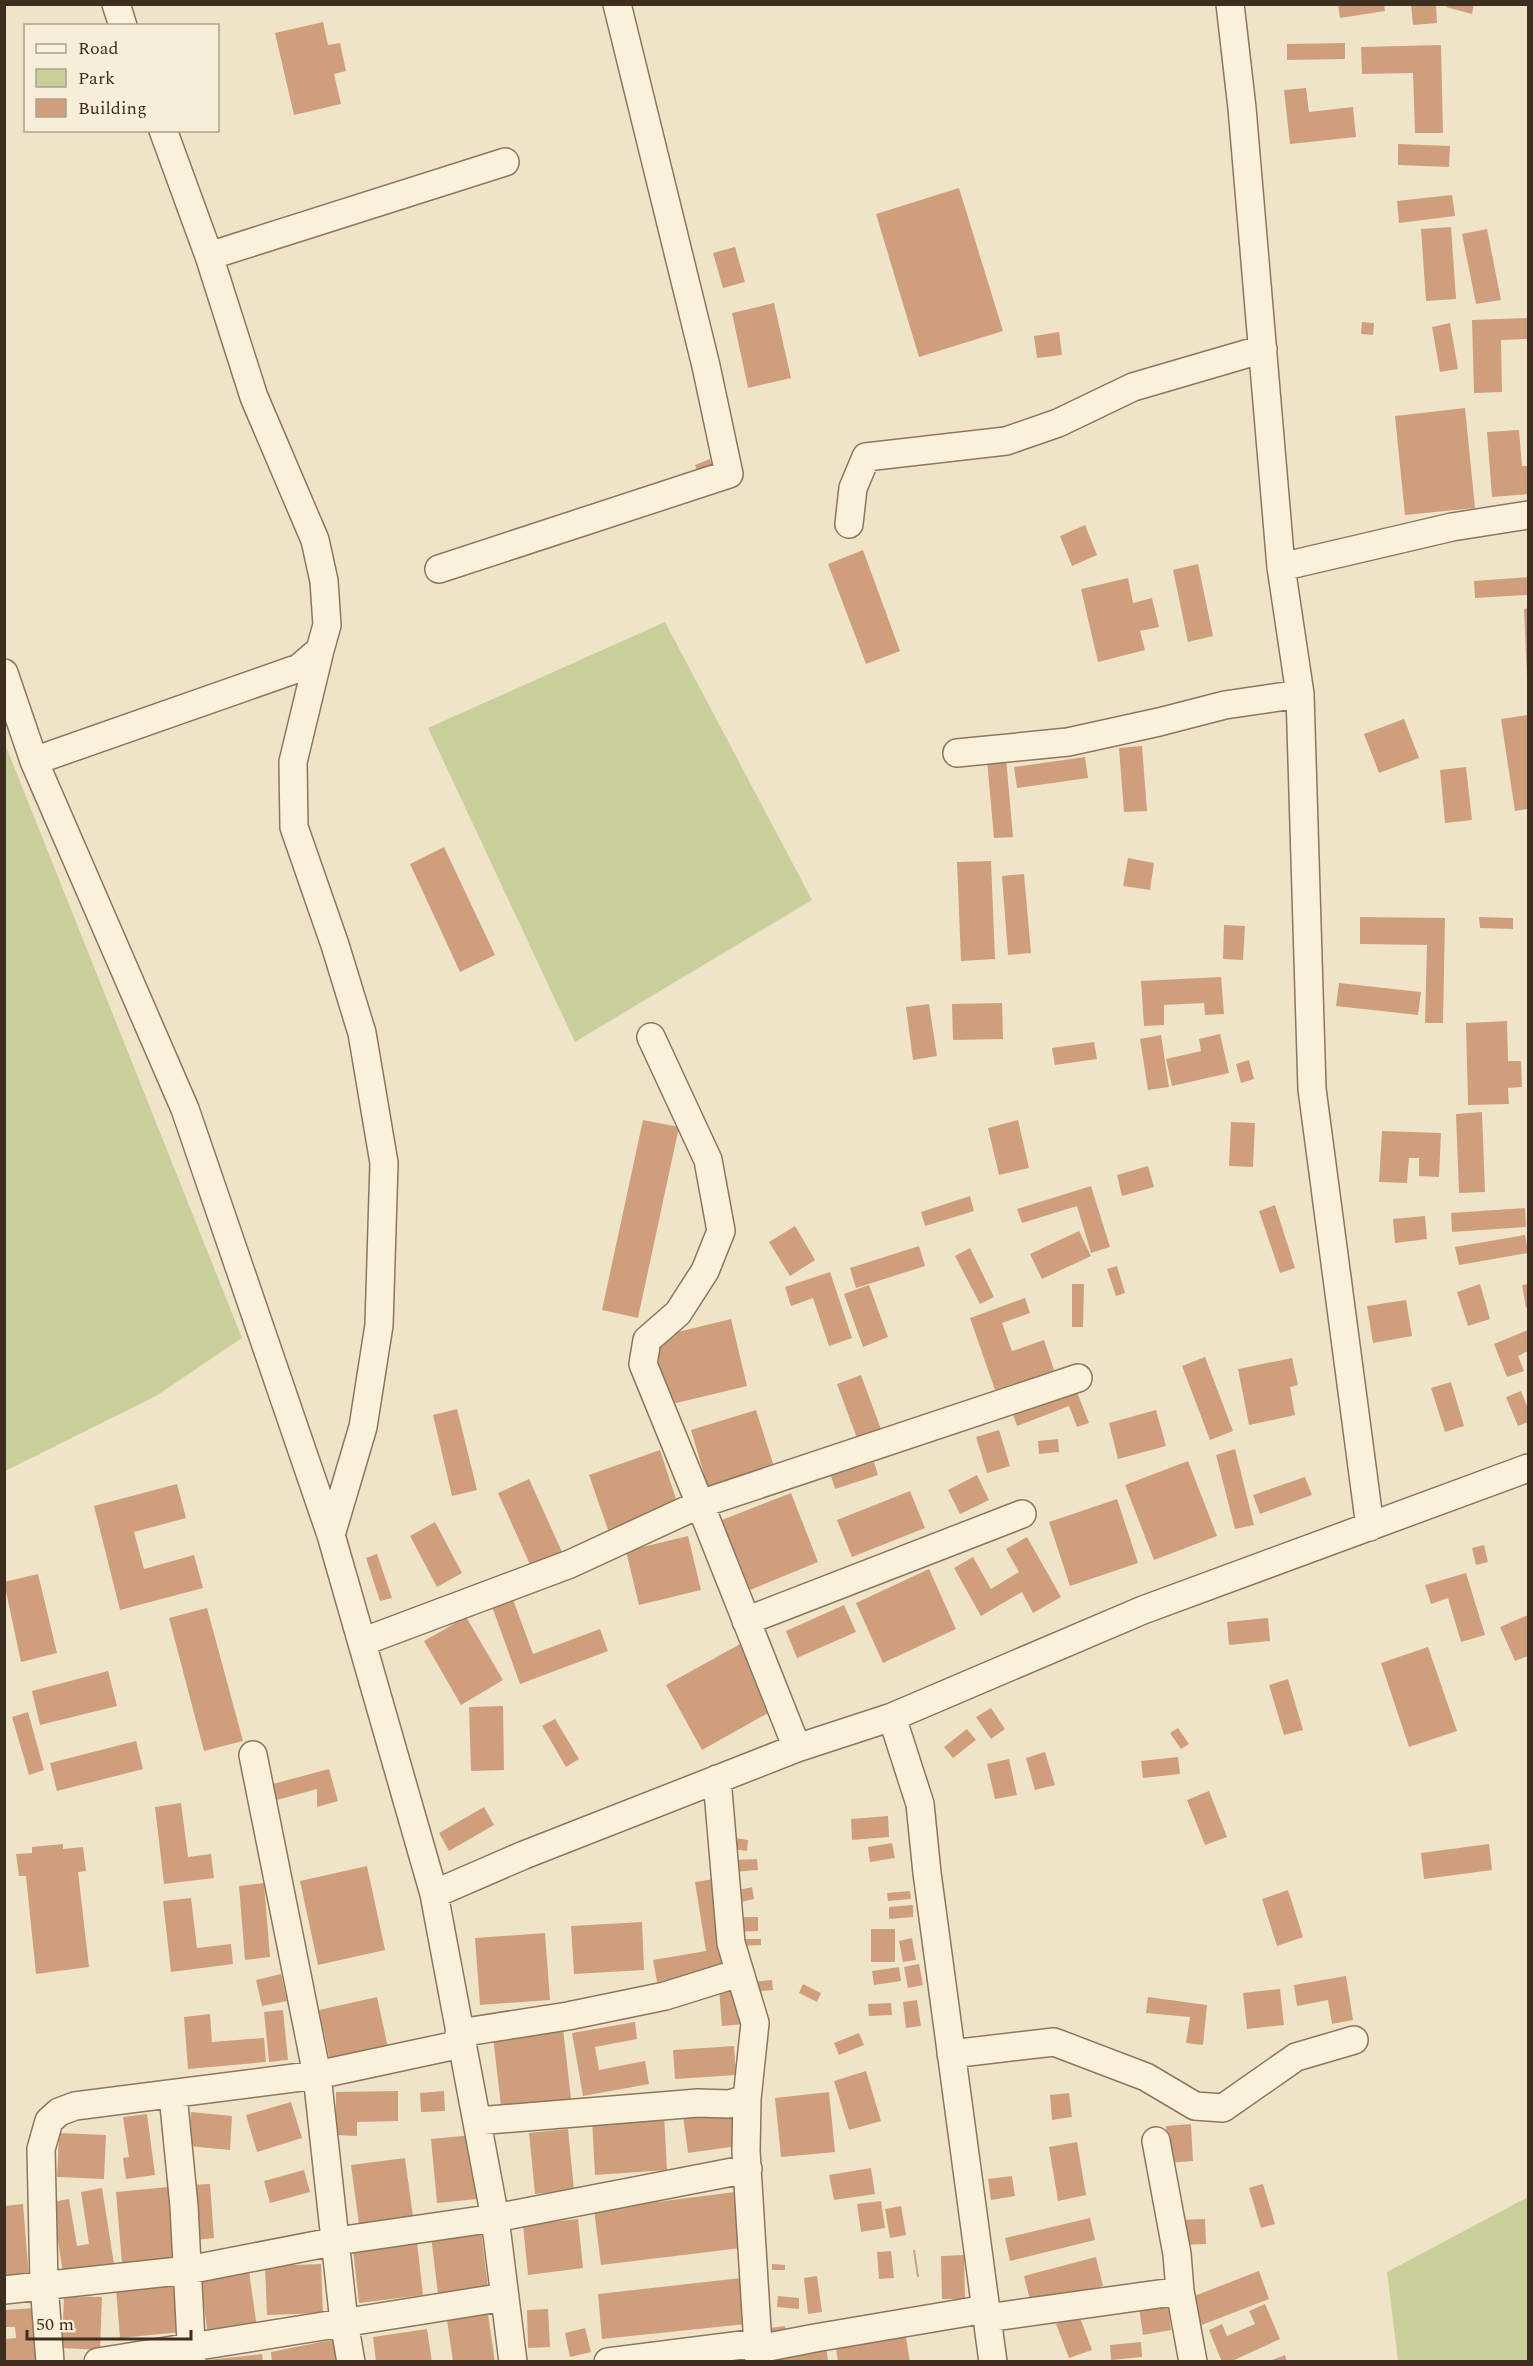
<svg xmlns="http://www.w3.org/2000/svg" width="1533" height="2366" font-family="Spectral,serif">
  <rect width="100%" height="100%" fill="#f0e4c8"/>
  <path fill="#c9cf9b" d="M665,622L812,900L575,1042L428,728Z
    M5,744L242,1338L156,1396L5,1471Z
    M1528,2197V2361H1398L1387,2272Z"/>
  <path fill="#cf9f7d" d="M1338,4H1384L1385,11L1340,18Z
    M1411,4H1436L1437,23L1413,25Z
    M1447,4H1474L1472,14L1446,7Z
    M323,22L328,45L340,43L346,71L334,74L341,104L294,115L275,33Z
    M1345,43V59L1287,60V44Z
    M1441,45L1443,133H1415L1413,73L1362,74L1361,47Z
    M1306,88L1309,112L1353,107L1356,137L1290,144L1284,90Z
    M1398,144L1450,146L1449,167L1398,165Z
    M959,188L1003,331L919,357L876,214Z
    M1452,195L1455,216L1399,223L1397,201Z
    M1451,227L1456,299L1426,301L1421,229Z
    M1487,229L1501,300L1476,304L1462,234Z
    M735,247L745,282L723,288L713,253Z
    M774,303L791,378L748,388L732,313Z
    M1528,318V339L1501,340L1502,392L1474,393L1472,320Z
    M1362,322L1374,323L1373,335L1361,334Z
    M1450,323L1458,369L1440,372L1432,327Z
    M1059,332L1062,355L1037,358L1034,336Z
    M1465,408L1475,508L1405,515L1395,416Z
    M1519,430L1522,466H1528V494L1492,497L1487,432Z
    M710,459L713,468L698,473L695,465Z
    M1085,525L1097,555L1072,566L1060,536Z
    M863,550L900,651L866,664L828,564Z
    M1198,564L1213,636L1188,642L1173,570Z
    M1528,577V595L1475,598L1474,581Z
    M1128,578L1133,603L1152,598L1159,627L1140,631L1145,650L1098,662L1081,589Z
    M1528,608V677H1527L1524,609Z
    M1528,715V809L1515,811L1501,719Z
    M1404,719L1419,758L1379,773L1364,734Z
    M1142,746L1147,811L1124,812L1119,748Z
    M1085,757L1088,778L1017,788L1014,767Z
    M1006,758L1013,837L994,838L987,760Z
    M1466,767L1472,820L1445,823L1440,770Z
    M444,847L495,955L460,972L410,864Z
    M1128,858L1154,863L1150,890L1123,886Z
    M991,861L995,959L961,961L957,862Z
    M1024,874L1031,953L1008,955L1002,876Z
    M1360,917L1445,918L1443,1023H1425L1427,945L1360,944Z
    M1479,917L1513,918V929L1480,928Z
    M1224,925L1245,926L1243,960L1223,959Z
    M1221,977L1224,1014L1205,1015L1204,1003L1164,1005V1025L1144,1026L1141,981Z
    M1339,983L1421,992L1418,1015L1336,1006Z
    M1002,1003L1003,1039L953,1040L952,1004Z
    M929,1004L937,1056L913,1060L906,1007Z
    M1507,1021L1508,1061H1521L1522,1087L1508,1088L1509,1104L1468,1105L1466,1023Z
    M1220,1034L1229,1073L1172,1086L1166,1059L1201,1051L1199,1039Z
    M1161,1035L1169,1087L1148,1090L1140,1039Z
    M1094,1042L1097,1059L1055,1065L1052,1048Z
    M1249,1060L1254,1079L1241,1083L1236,1064Z
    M1482,1112L1485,1192L1459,1193L1456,1114Z
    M643,1120L679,1127L638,1318L602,1310Z
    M1018,1120L1029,1168L999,1175L988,1128Z
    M1231,1122L1255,1123L1253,1167L1229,1166Z
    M1382,1131L1441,1133L1439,1177L1419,1176V1158H1409L1407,1183L1379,1182Z
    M1148,1166L1154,1187L1122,1196L1117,1175Z
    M1091,1186L1110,1247L1091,1253L1077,1206L1022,1223L1017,1209Z
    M970,1196L974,1211L925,1226L921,1212Z
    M1275,1205L1295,1268L1280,1273L1259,1211Z
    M1525,1208L1526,1227L1452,1232L1451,1213Z
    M1425,1216L1427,1239L1395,1243L1393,1219Z
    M795,1226L815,1260L790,1276L769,1242Z
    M1079,1231L1091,1256L1042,1279L1030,1254Z
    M1525,1235L1528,1253L1459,1265L1455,1247Z
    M919,1246L925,1266L856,1288L850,1268Z
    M970,1248L994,1297L980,1304L955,1256Z
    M1117,1266L1125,1293L1116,1296L1107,1269Z
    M830,1272L852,1338L829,1346L813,1298L791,1306L785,1287Z
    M1072,1284H1084L1083,1327H1072Z
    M1480,1284L1490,1319L1468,1326L1457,1292Z
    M1528,1284V1307L1526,1308L1522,1285Z
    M869,1285L888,1337L863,1347L844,1294Z
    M1025,1298L1030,1313L1002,1323L1012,1351L1044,1340L1054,1370L995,1390L970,1318Z
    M1406,1300L1412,1336L1373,1343L1367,1306Z
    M731,1319L747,1386L668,1405L653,1338Z
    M1528,1330V1351L1518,1356L1524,1371L1507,1377L1494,1344Z
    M1205,1357L1233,1431L1210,1440L1182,1366Z
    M1292,1358L1298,1385L1290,1387L1295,1415L1249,1425L1238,1369Z
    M861,1375L882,1432L858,1441L837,1384Z
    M1451,1382L1464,1426L1445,1432L1431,1388Z
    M1075,1387L1089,1423L1077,1427L1069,1406L1017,1426L1012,1412Z
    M1521,1391L1528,1409V1422L1518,1426L1506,1397Z
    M457,1409L477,1490L452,1496L433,1415Z
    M756,1410L775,1470L709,1491L691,1430Z
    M1156,1410L1166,1446L1118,1459L1109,1423Z
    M999,1430L1010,1466L987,1473L976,1437Z
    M1058,1439L1059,1452L1039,1454L1038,1441Z
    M1235,1449L1254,1525L1235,1529L1216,1455Z
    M660,1450L678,1505L608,1530L589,1475Z
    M1188,1461L1217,1536L1154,1560L1125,1485Z
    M874,1462L878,1475L835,1489L831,1476Z
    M977,1475L989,1500L960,1514L948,1490Z
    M1305,1477L1312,1495L1260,1514L1253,1495Z
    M529,1479L563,1554L532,1569L498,1493Z
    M177,1484L186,1518L134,1532L144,1569L194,1555L203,1588L120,1610L94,1506Z
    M910,1491L925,1528L852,1557L837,1520Z
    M791,1493L818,1562L750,1590L722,1520Z
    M1117,1499L1138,1563L1070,1586L1049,1522Z
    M435,1522L462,1573L437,1587L410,1536Z
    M688,1536L701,1590L639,1605L626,1551Z
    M1027,1537L1061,1597L1033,1613L1022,1592L981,1616L954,1568L973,1557L991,1589L1019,1572L1006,1549Z
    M1484,1545L1488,1562L1476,1565L1472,1548Z
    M377,1554L392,1598L380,1601L366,1558Z
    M929,1569L956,1629L883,1663L856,1603Z
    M1466,1573L1485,1635L1461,1642L1448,1598L1431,1604L1425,1585Z
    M38,1574L57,1653L21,1662L4,1582Z
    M511,1594L533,1654L600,1629L608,1651L520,1684L490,1601Z
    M844,1605L856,1632L797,1658L786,1631Z
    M207,1608L243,1741L204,1751L169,1618Z
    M1528,1615V1656L1515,1661L1500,1627Z
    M466,1617L503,1680L461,1705L424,1641Z
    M1268,1618L1270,1641L1229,1645L1227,1622Z
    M742,1643L777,1708L702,1750L666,1685Z
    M1428,1647L1457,1731L1409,1747L1381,1663Z
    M108,1671L117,1706L40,1725L32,1691Z
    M1288,1679L1303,1730L1284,1735L1269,1685Z
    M503,1706L504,1770L471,1771L469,1707Z
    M991,1708L1005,1729L991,1739L976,1717Z
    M28,1712L44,1770L29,1775L12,1717Z
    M555,1719L579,1759L566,1767L542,1726Z
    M1178,1728L1189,1744L1181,1749L1170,1733Z
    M967,1729L976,1740L953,1758L944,1747Z
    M136,1741L143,1769L57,1791L50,1763Z
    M1045,1752L1055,1785L1035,1790L1026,1758Z
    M1178,1757L1180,1774L1143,1778L1141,1761Z
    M1009,1759L1017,1795L995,1799L987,1764Z
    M329,1769L338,1801L317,1807V1789L273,1801L269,1785Z
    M1209,1791L1227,1837L1205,1845L1187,1800Z
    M181,1803L188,1857L211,1854L214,1878L164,1884L155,1807Z
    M484,1807L494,1825L449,1851L439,1833Z
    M888,1816L889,1837L852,1840L851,1819Z
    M734,1838L748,1840L747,1851L733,1849Z
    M892,1843L895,1858L870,1862L868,1847Z
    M63,1844V1849L83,1847L86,1871L78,1872L89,1967L36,1974L26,1876H19L16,1854L32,1853V1847Z
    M1489,1844L1492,1870L1424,1879L1421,1853Z
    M757,1859L758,1870L733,1872L732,1860Z
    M367,1866L385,1950L318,1965L300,1881Z
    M714,1879L728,1970L657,1982L653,1960L706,1951L695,1882Z
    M264,1883L270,1957L245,1960L239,1886Z
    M752,1887L754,1899L737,1903L734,1891Z
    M1288,1890L1303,1937L1277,1946L1262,1899Z
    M910,1891L911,1899L888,1901L887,1893Z
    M191,1898L197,1948L231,1944L233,1964L171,1972L163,1901Z
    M913,1905V1917L889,1919V1907Z
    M733,1917H758V1931L733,1932Z
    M642,1922L644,1970L574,1974L571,1926Z
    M871,1929H895V1962H871Z
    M545,1933L550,2000L480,2005L475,1938Z
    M912,1938L916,1960L903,1962L899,1941Z
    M740,1939H761V1945L740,1946Z
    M919,1964L923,1985L908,1988L904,1967Z
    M899,1967L901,1981L874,1985L872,1971Z
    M281,1974L287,2001L262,2006L256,1980Z
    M1346,1976L1353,2020L1332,2024L1328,2000L1297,2006L1294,1985Z
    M772,1980L773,1990L751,1992L750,1982Z
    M803,1984L821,1993L817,2002L799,1993Z
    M742,1987L745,2024L722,2026L719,1989Z
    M1280,1989L1284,2025L1247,2029L1243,1993Z
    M377,1997L388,2048L330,2061L319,2010Z
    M1148,1997L1207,2005L1203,2045L1186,2043L1190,2017L1146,2013Z
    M917,2000L921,2026L906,2028L903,2002Z
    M891,2003L892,2015L869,2016L868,2004Z
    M283,2010L288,2060L269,2062L264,2012Z
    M210,2014L212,2042L264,2038L266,2062L188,2069L184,2017Z
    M635,2022L637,2039L595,2047L599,2070L645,2061L649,2084L583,2096L572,2033Z
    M563,2028L571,2099L501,2107L493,2036Z
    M859,2033L864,2045L839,2055L834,2043Z
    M734,2046L736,2075L675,2079L673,2050Z
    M866,2071L881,2121L849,2130L834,2081Z
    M398,2091V2121L357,2122V2136L336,2135V2092Z
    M444,2091L445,2111L421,2112L420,2093Z
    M829,2092L835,2152L781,2157L775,2098Z
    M1069,2093L1072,2117L1052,2120L1050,2095Z
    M291,2102L302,2138L257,2152L246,2115Z
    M740,2108L745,2145L688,2153L683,2116Z
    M191,2112L232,2116L230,2150L188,2146Z
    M147,2114L155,2175L126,2179L123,2158L129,2157L123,2117Z
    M664,2114L667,2170L595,2175L592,2119Z
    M1191,2124L1193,2161L1168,2163L1166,2126Z
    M568,2129L574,2190L535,2194L529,2133Z
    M59,2133L106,2135L104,2179L57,2177Z
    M472,2135L477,2199L437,2203L431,2139Z
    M1077,2142L1086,2195L1058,2201L1049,2147Z
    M405,2158L413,2217L359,2225L351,2165Z
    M871,2168L875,2194L834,2200L829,2175Z
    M304,2170L310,2192L270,2203L264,2181Z
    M1012,2176L1015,2196L991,2200L988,2179Z
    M210,2184L214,2238L195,2240L191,2185Z
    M1263,2184L1275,2224L1261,2228L1249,2188Z
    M168,2187L174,2258L122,2263L116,2192Z
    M102,2188L114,2264L63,2273L52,2202L69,2199L77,2246L89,2244L81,2192Z
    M735,2192L741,2248L601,2265L594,2210Z
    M881,2201L885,2228L861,2232L857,2204Z
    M23,2204L29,2277L4,2279V2206Z
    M901,2206L906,2235L890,2238L885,2209Z
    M1090,2218L1095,2240L1010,2261L1005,2238Z
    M578,2219L583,2268L528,2275L523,2225Z
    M1205,2219L1206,2244L1179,2245L1178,2220Z
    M481,2230L488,2288L438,2294L431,2236Z
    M417,2242L423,2295L359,2303L353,2249Z
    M913,2250H915L919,2277H917Z
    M891,2251L894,2278L879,2279L877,2252Z
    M964,2255L965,2299H942L941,2256Z
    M1096,2257L1103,2286L1031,2304L1024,2276Z
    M321,2264L323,2313L267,2315L265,2266Z
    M772,2264L785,2265V2270H772Z
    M249,2271L257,2328L208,2335L200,2279Z
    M1259,2271L1269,2299L1199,2326L1189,2298Z
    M817,2276L822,2312L808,2314L804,2278Z
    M741,2278L746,2324L602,2339L598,2294Z
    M176,2283L181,2332L120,2338L116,2289Z
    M64,2296L102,2297L100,2350L62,2348Z
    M778,2296L799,2298V2309L777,2307Z
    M1168,2304L1171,2330L1143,2335L1139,2308Z
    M1265,2304L1280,2339L1230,2362H1222L1209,2330L1222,2324L1227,2336L1255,2324L1249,2311Z
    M35,2308L39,2361L5,2362V2339L16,2338L15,2327H4V2310Z
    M548,2309L550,2347L528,2348L527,2310Z
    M488,2314L495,2362H453L447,2320Z
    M1079,2315L1092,2350L1069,2358L1056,2324Z
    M785,2326L787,2341L763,2329Z
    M585,2328L591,2352L570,2357L565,2333Z
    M427,2329L432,2362H376L373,2337Z
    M905,2331L910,2362H838L835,2342Z
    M336,2339L340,2362H272L271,2352Z
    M1141,2342L1142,2357L1111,2360L1110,2345Z
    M826,2343L828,2362H766Z
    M262,2354L263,2362H208V2360Z
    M1285,2355L1287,2362H1269V2361Z"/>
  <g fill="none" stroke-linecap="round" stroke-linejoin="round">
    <defs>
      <path id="minor" d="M116,4L123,26
        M1230,4L1242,108L1281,567L1300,694L1312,1089L1370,1527
        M209,256L505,162
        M849,524L853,488L866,457L1006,441L1058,423L1133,387L1263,349
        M1281,567L1452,527L1528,515
        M439,569L729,474L706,366L617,4
        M320,650L293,762L294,827L335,945L362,1033L384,1163L379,1325L363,1427L331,1535
        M4,673L34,761L185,1109L331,1535L434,1894
        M957,753L1068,742L1159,722L1225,705L1300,694
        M34,761L299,668L320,650L327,625L324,581L315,540L254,397L209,256L163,130
        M746,1621L1022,1514
        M362,1642L570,1564L700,1504L643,1364L647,1340L678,1313L705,1271L721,1231L708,1160L651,1037
        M892,1717L920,1804L927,1873L993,2362
        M797,1748L700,1504L1078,1378
        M253,1755L317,2075L344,2322L351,2362
        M717,1779L731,1943L755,2023L747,2099L746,2151L759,2362
        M459,2033L568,2016L665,1996L739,1973
        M951,2054L1054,2042L1146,2077L1195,2106L1223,2108L1296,2057L1354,2040
        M173,2095L184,2206L192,2362
        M477,2121L698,2103L729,2104L747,2099
        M1156,2141L1177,2254L1180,2291L1193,2362
        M4,2290L188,2270L337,2241L495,2218L748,2169
        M987,2318L1180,2291
        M758,2349L815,2338L986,2309
        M50,2362L44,2284L41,2149L49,2121L59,2112L75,2106L317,2075L461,2044
        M98,2362L505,2297
        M513,2362L495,2218L434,1894L524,1855L797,1748L892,1717L1143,1610L1528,1468
        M608,2362L758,2343"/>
    </defs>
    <use href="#minor" stroke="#8d765c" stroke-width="30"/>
    <use href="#minor" stroke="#faf1dc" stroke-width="27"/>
  </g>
  <rect width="1533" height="2366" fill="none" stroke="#3d2e20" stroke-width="12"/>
  <rect x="24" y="24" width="195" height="108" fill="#f7eed8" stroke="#ada18e" stroke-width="1.5"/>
  <rect x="36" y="44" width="30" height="9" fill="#faf1dc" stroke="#ada18e" stroke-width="1.5"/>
  <text x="78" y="54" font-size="18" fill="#3d2e20">Road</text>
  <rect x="36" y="69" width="30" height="18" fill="#c9cf9b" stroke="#ada18e" stroke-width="1.5"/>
  <text x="78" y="84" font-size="18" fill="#3d2e20">Park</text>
  <rect x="36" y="99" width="30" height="18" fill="#cf9f7d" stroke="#ada18e" stroke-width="1.5"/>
  <text x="78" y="114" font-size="18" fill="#3d2e20">Building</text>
  <path d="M27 2330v9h164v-9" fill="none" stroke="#3d2e20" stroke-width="3"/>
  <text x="36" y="2330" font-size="18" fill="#3d2e20" stroke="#f7eed8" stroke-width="4.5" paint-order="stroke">50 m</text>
</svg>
